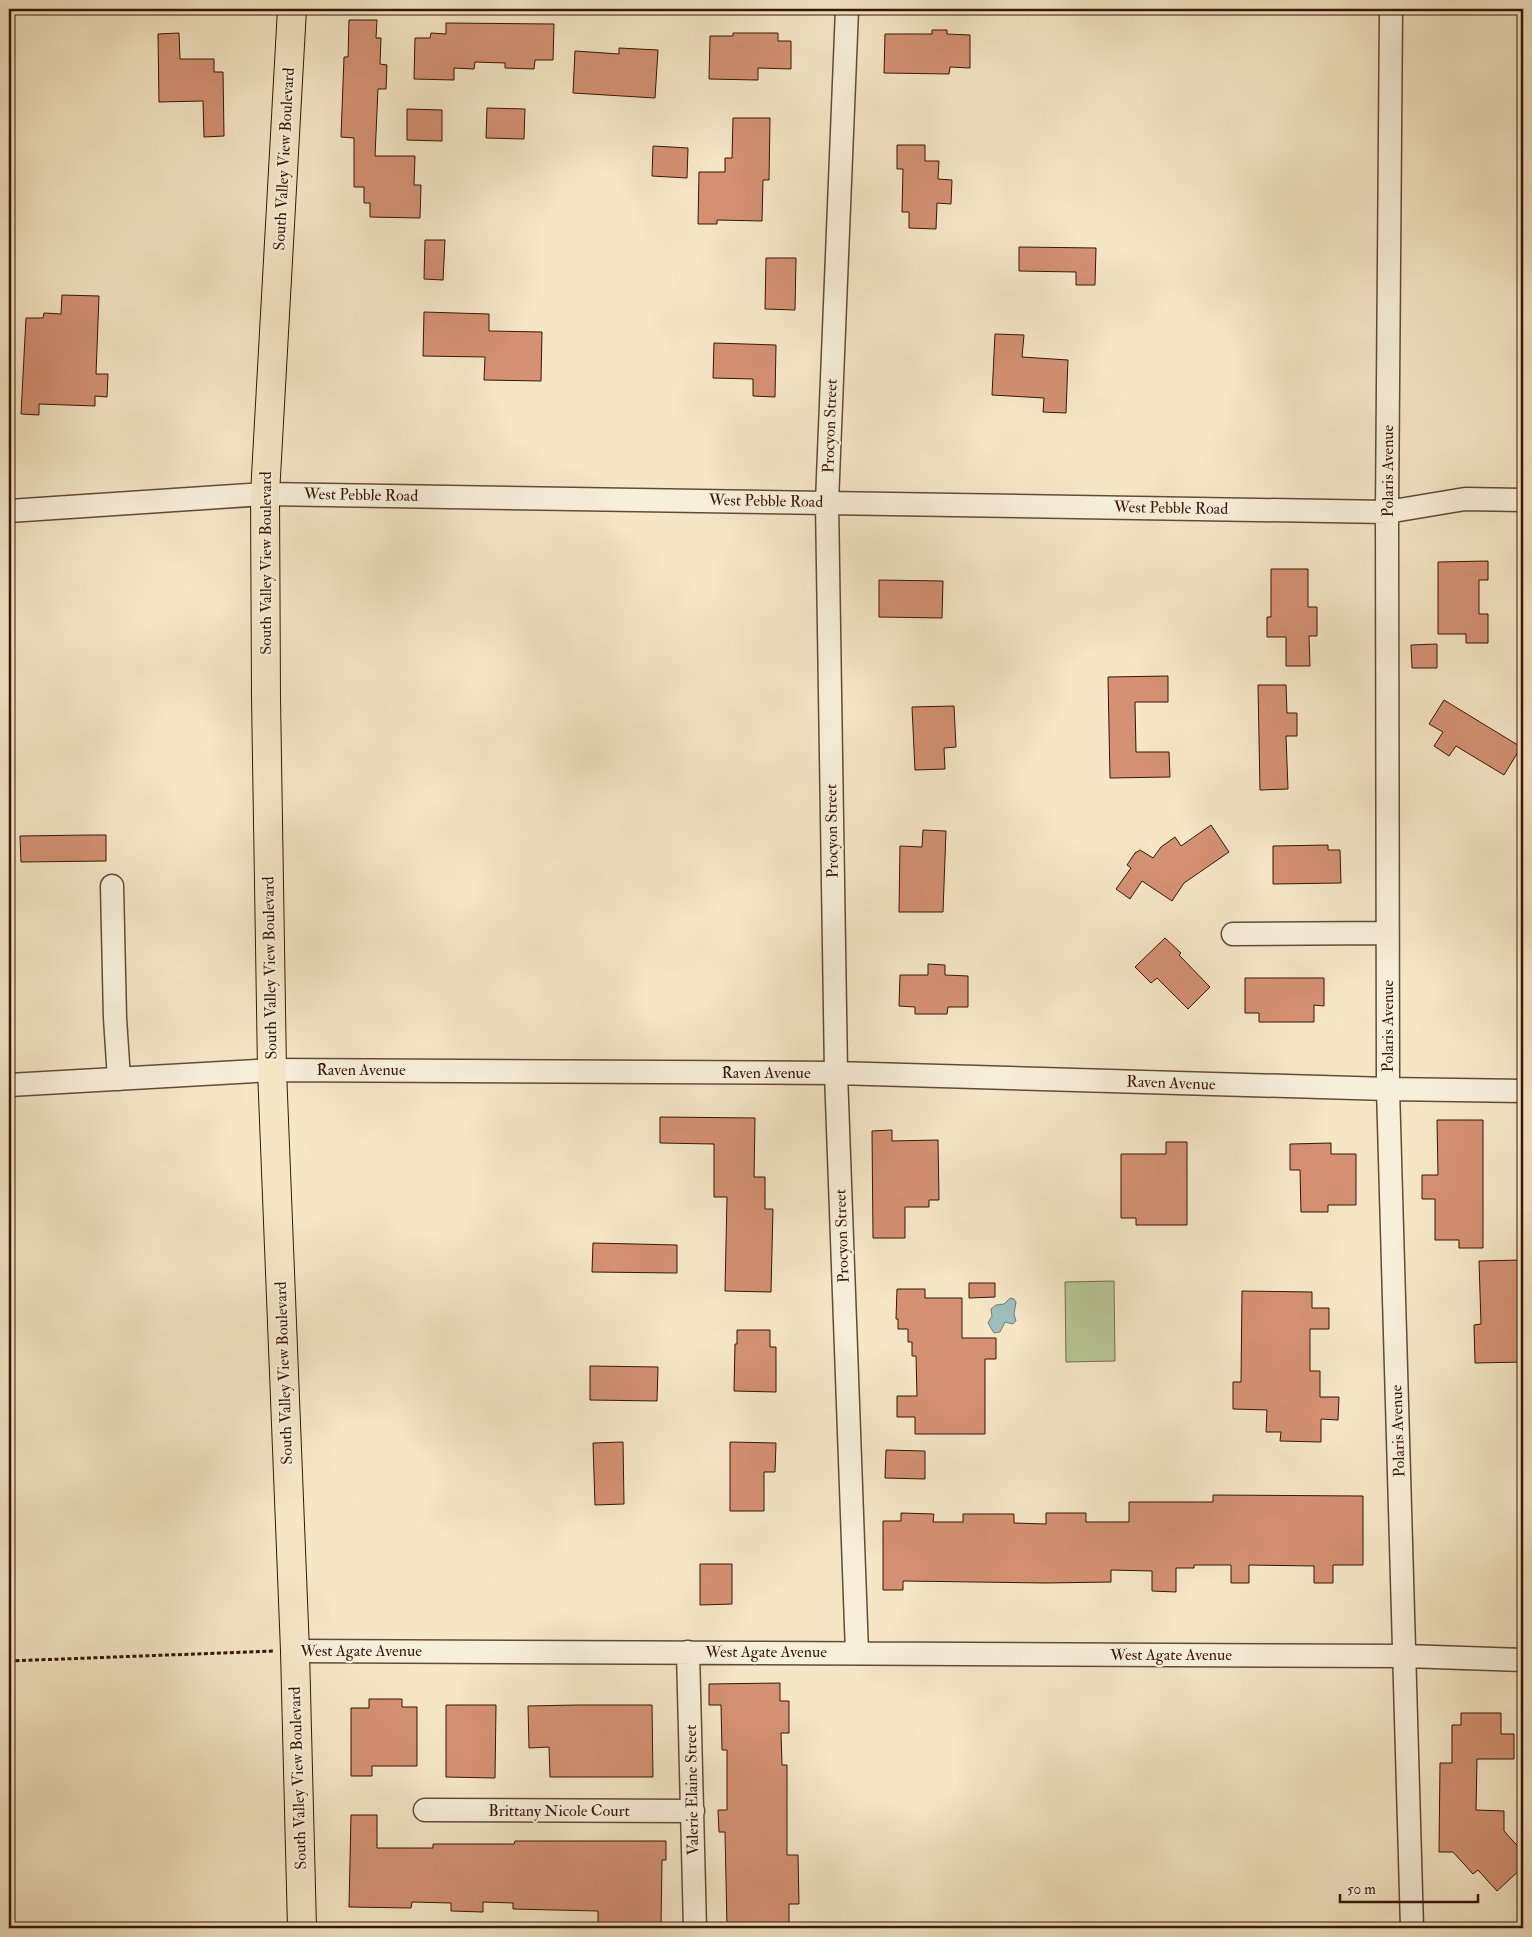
<svg xmlns="http://www.w3.org/2000/svg" width="1532" height="1937" font-family="'IM FELL Double Pica',serif">
  <rect width="100%" height="100%" fill="#f5e6c6"/>
  <filter id="stains"><feTurbulence type="fractalNoise" baseFrequency=".004" numOctaves="4"/><feColorMatrix values="0 0 0 0 .2 0 0 0 0 .09 0 0 0 0 .02 0 0 0 .5 -.17"/></filter>
  <radialGradient id="worn" r=".72"><stop offset=".6" stop-color="#630" stop-opacity="0"/><stop offset="1" stop-color="#630" stop-opacity=".3"/></radialGradient>
  <path fill="#b7c698" stroke="#776e4e" d="M1114,1281L1115,1361L1066,1362L1065,1282Z"/>
  <path fill="#9ebebc" stroke="#757b73" d="M1010,1298L1014,1299L1016,1302L1014,1314L1016,1321L1013,1324L1005,1322L1000,1332L994,1333L988,1323L992,1316L991,1309L996,1305L1004,1304Z"/>
  <path fill="#d49173" stroke="#371605" d="M349,20H377L376,38H381L380,64L387,65L386,89H378L375,156H415L414,185H421L420,218L370,217V203H364V187H354V138L341,137L344,57H348Z
    M446,23L554,24L553,60H535L534,69L505,68V63L475,62L474,69L454,68V80L414,79L415,38H430L431,33L446,34Z
    M932,30H947V34L970,35V68L950,67L949,74L884,73L885,34H932Z
    M179,33L180,59H214V72H223L224,136L204,137L203,101L159,102L158,34Z
    M733,33H778V41H791V69L758,68V80L709,79L710,36H733Z
    M619,48L658,50L655,98L573,93L575,51L619,54Z
    M487,108L525,109L524,139L486,138Z
    M407,109L442,110V141L407,140Z
    M733,118H770L769,180H763L762,221L717,220V224H698L699,172H725V158H732Z
    M897,145H925V161H939L938,179L952,180L951,204L937,203L936,229L909,228V212H902L903,169H897Z
    M653,146L688,148L687,178L652,176Z
    M425,240H445L443,280L424,279Z
    M1019,247L1096,248L1095,285H1076V272L1019,271Z
    M766,258H796L795,310L765,309Z
    M62,295L99,296L96,374H108L107,397L95,396V406L39,404V415L21,414L26,318H43L44,313L61,314Z
    M424,312L489,314V331L542,332L541,381L484,380L485,357L423,356Z
    M995,334L1024,335L1022,357L1068,360L1066,413L1043,412L1044,398L992,395Z
    M714,343L776,345L775,397L753,396V379L713,378Z
    M1488,561V580H1479V614H1488V643H1466V634H1438V562Z
    M1271,569H1308V607H1317V636H1309L1310,666H1286V637H1267V617H1271Z
    M879,580L943,581L942,618L879,617Z
    M1437,644V668H1412L1411,645Z
    M1168,676V702H1135L1136,752H1169L1170,777L1110,778L1108,677Z
    M1258,685H1286L1287,713H1297V736H1286L1288,789L1260,790Z
    M1444,700L1521,747L1504,775L1456,746L1449,756L1434,746L1443,732L1429,724Z
    M954,706L956,747L944,748L945,769L915,770L912,707Z
    M1211,825L1229,852L1184,883L1172,901L1142,881L1130,899L1116,889L1131,868L1127,865L1135,853L1140,850L1153,858L1161,847L1175,837L1181,846Z
    M923,830L946,831L943,912H899L900,846L922,847Z
    M89,835H106V861L21,862L20,836Z
    M1328,845V850H1340L1341,883L1273,884V846Z
    M1165,938L1181,953L1179,955L1210,987L1188,1009L1157,978L1151,983L1135,967Z
    M928,964L945,965V975L968,976V1007H948L947,1014H915V1007L899,1006L900,975H928Z
    M1245,978H1324V1006L1314,1005V1022H1259V1013H1245Z
    M660,1117L755,1118L754,1177H765V1209H773L771,1292L725,1291L727,1197H714V1144L660,1143Z
    M1437,1120H1483V1248H1459V1240H1435V1199H1422V1175H1438Z
    M892,1130V1141L938,1140L939,1200H929V1207H905V1238H873L872,1131Z
    M1166,1142H1187V1225H1136V1218H1121V1154H1166Z
    M1331,1143V1154H1356V1205H1328V1212H1301L1300,1170H1290V1144Z
    M593,1243L677,1245V1273L592,1272Z
    M1523,1260V1362L1475,1363L1474,1325L1481,1324L1479,1261Z
    M969,1283H995V1297L969,1298Z
    M897,1289H925V1298H962V1338H996V1359H985V1434H915V1417H897V1396H917L916,1356H912V1342H908V1329H898V1319H896Z
    M1242,1291L1312,1292V1308H1329V1329H1310V1371H1320V1397H1339L1338,1420L1321,1419V1442L1280,1441L1281,1432H1266L1267,1410L1233,1409V1382H1241Z
    M737,1330H770V1347H776V1392L734,1391L735,1344H737Z
    M590,1366L658,1367L657,1401L590,1400Z
    M623,1442L624,1504L595,1505L593,1443Z
    M730,1442L776,1443L775,1472H764V1511H730Z
    M886,1450L925,1451V1479L885,1478Z
    M1213,1495L1363,1496V1565H1333V1583H1314V1566L1249,1565V1583H1231V1565H1194V1568H1176V1592L1152,1591V1571L1111,1570V1582L1046,1583L903,1581V1590H883V1521H901V1513L934,1514L933,1522H963V1514H1014V1523L1046,1524V1513H1086V1522H1129V1502H1213Z
    M700,1564H732V1604L700,1605Z
    M780,1683V1701H789V1733H781L782,1765H787V1855H798L799,1904H789V1928H727L725,1832H719L718,1810H727V1750H722L721,1705H709V1684Z
    M369,1699H402V1707H417V1766H372V1776H351V1708H369Z
    M446,1705H496L495,1778L446,1777Z
    M577,1705H652L653,1777H550L549,1747L529,1748L528,1706Z
    M1461,1713H1501V1734H1514V1759H1477L1476,1810L1504,1811V1831L1523,1852V1867L1497,1891L1478,1870L1473,1874L1453,1852H1439L1440,1763H1452V1725H1461Z
    M351,1815H377V1848H433V1844H514L515,1841H666V1860H662L661,1924H598V1911L513,1909V1903L483,1902V1912L451,1911V1903L412,1902L411,1908L349,1907Z"/>
  <g fill="none" stroke-linecap="round" stroke-linejoin="round">
    <defs>
      <path id="minor" d="M847,9L827,502L836,1073L857,1653
        M1391,9L1387,512L1388,1089L1412,1928
        M9,511L265,494L1387,512L1465,499L1523,500
        M112,886L115,1018L119,1079
        M1233,934L1387,933
        M9,1085L272,1070L836,1073L1388,1089L1523,1091
        M295,1651L1405,1656L1523,1660
        M688,1652L695,1928
        M425,1810L693,1811"/>
      <path id="major" d="M292,9L265,494L266,697L272,1070L295,1651L302,1928"/>
    </defs>
    <use href="#minor" stroke="#664a35" stroke-width="25"/>
    <use href="#major" stroke="#371605" stroke-width="30"/>
    <path stroke="#371605" stroke-width="3" stroke-dasharray="4 2.5" stroke-linecap="butt" d="M9,1661L274,1651"/>
    <use href="#minor" stroke="#f8efda" stroke-width="22"/>
    <use href="#major" stroke="#f5e6c6" stroke-width="28"/>
  </g>
  <g text-anchor="middle" dominant-baseline="central" stroke-width="4.5" stroke-linejoin="round" paint-order="stroke">
    <g font-size="16" fill="#371605" stroke="#f8efda">
      <text transform="translate(284 159) rotate(-87)">South Valley View Boulevard</text>
      <text transform="translate(830 426) rotate(-88)">Procyon Street</text>
      <text transform="translate(1388 471) rotate(-90)">Polaris Avenue</text>
      <text transform="translate(361 495) rotate(1)">West Pebble Road</text>
      <text transform="translate(766 501) rotate(1)">West Pebble Road</text>
      <text transform="translate(1171 508) rotate(1)">West Pebble Road</text>
      <text transform="translate(266 563) rotate(-90)">South Valley View Boulevard</text>
      <text transform="translate(832 831) rotate(-91)">Procyon Street</text>
      <text transform="translate(270 968) rotate(-91)">South Valley View Boulevard</text>
      <text transform="translate(1388 1026) rotate(-90)">Polaris Avenue</text>
      <text x="361" y="1070">Raven Avenue</text>
      <text x="766" y="1073">Raven Avenue</text>
      <text transform="translate(1171 1083) rotate(2)">Raven Avenue</text>
      <text transform="translate(842 1236) rotate(-92)">Procyon Street</text>
      <text transform="translate(284 1373) rotate(-92)">South Valley View Boulevard</text>
      <text transform="translate(1398 1431) rotate(-92)">Polaris Avenue</text>
      <text x="361" y="1651">West Agate Avenue</text>
      <text x="766" y="1652">West Agate Avenue</text>
      <text x="1171" y="1655">West Agate Avenue</text>
      <text transform="translate(298 1778) rotate(-92)">South Valley View Boulevard</text>
      <text transform="translate(692 1790) rotate(-91)">Valerie Elaine Street</text>
      <text x="559" y="1811">Brittany Nicole Court</text>
    </g>
  </g>
  <rect width="1532" height="1937" fill="none" stroke="#f5e6c6" stroke-width="30"/>
  <rect x="10" y="10" width="1512" height="1917" fill="none" stroke="#371605" stroke-width="2.5"/>
  <rect x="15" y="15" width="1502" height="1907" fill="none" stroke="#371605"/>
  <path d="M1340 1894v8h138v-8" fill="none" stroke="#371605" stroke-width="2.5"/>
  <text x="1347" y="1894" font-size="15" fill="#371605" stroke="#f8efda" stroke-width="4" paint-order="stroke">50 m</text>
  <rect width="100%" height="100%" filter="url(#stains)"/>
  <rect width="100%" height="100%" fill="url(#worn)"/>
</svg>
